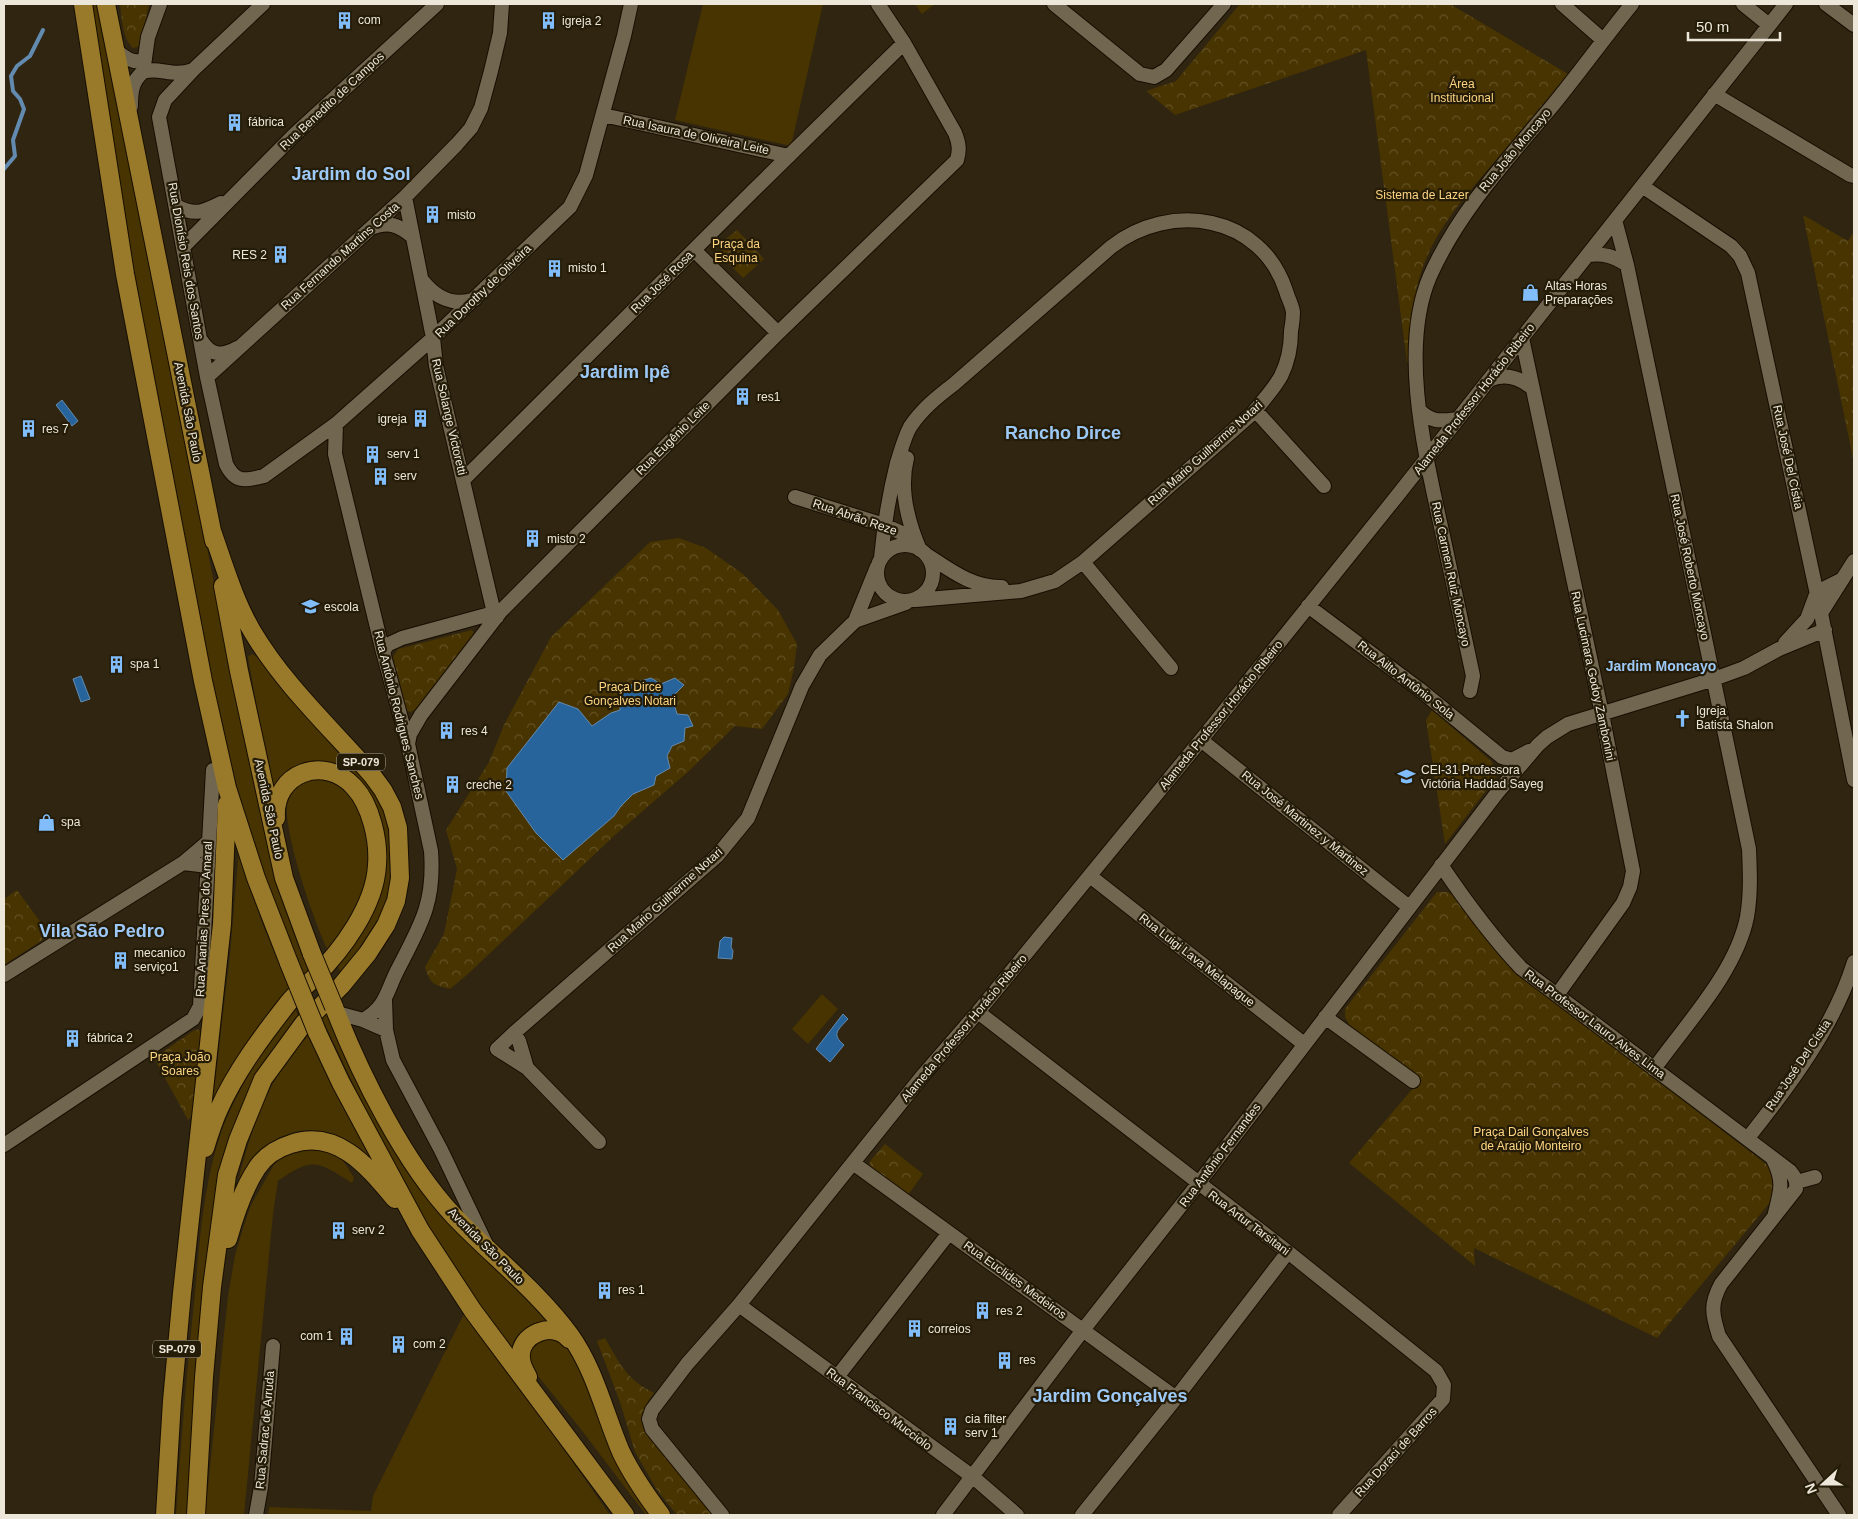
<svg xmlns="http://www.w3.org/2000/svg" width="1858" height="1519" font-family="Helvetica,sans-serif">
  <defs>
    <pattern id="forest-crowns" width="20" height="18" patternUnits="userSpaceOnUse" patternTransform="scale(1.25)"><rect width="20" height="18" fill="#483401"/><path d="M2 6a3 3 0 1 1 6 0M12 15a3 3 0 1 1 6 0" fill="none" stroke="#635125"/></pattern>
  </defs>
  <rect width="100%" height="100%" fill="#2f2511"/>
  <path fill="#483401" d="M90,4H98L158,309L234,680L253,780L269,851L311,971L303,976C290,943 274,909 262,874C222,748 199,617 174,488C143,327 115,166 90,4Z
    M703,4H823L791,146L675,120Z
    M915,4H935L922,14Z
    M252,654L256,656L377,793L389,823L394,871L386,910L342,977L337,964L383,848L339,767L275,790L271,787L248,657Z
    M317,776L345,785L361,808L372,845L366,897L330,949L327,948C315,924 277,817 289,795C295,784 306,781 317,776Z
    M239,849L262,923L291,992L210,1124L230,955Z
    M822,994L838,1009L808,1044L792,1029Z
    M294,1005L299,1019L248,1097L194,1416L187,1515H176C181,1441 187,1367 195,1293C200,1237 204,1176 225,1122C243,1080 267,1043 294,1005Z
    M327,1005L446,1216L483,1257L555,1325C540,1319 520,1327 513,1343C512,1347 511,1352 511,1356L445,1256L374,1128L320,1014Z
    M310,1034L337,1095L382,1170L353,1145L335,1135L310,1130L294,1132L278,1138L261,1152L230,1218C243,1155 262,1079 310,1034Z
    M307,1147C338,1150 339,1153 354,1178L352,1183C318,1162 313,1156 278,1181L273,1214L244,1515H205L228,1296L235,1255L244,1225L251,1205L276,1161L290,1152Z
    M466,1310L610,1515H268L269,1507L371,1511L373,1496Z
    M551,1336L563,1340L571,1350L654,1515H646L583,1432L534,1371C524,1353 533,1341 551,1336Z"/>
  <path fill="url(#forest-crowns)" d="M120,4H149L141,42L138,47L133,48C122,38 122,18 120,4Z
    M1240,4H1450L1568,74C1544,102 1521,131 1497,159C1466,195 1432,232 1419,279C1412,305 1413,335 1411,362H1407L1366,50L1175,115L1146,91L1176,81Z
    M1803,215L1848,241L1854,231V463Z
    M737,230L764,259L743,278L720,255L719,244Z
    M679,538L706,548L743,574L778,610L797,644L794,668L788,694L762,729L735,726L689,771L615,835L468,974L450,989C434,985 430,984 425,967L444,934L457,869L446,830L489,762L504,725L551,637L650,542Z
    M472,630L474,633L416,709L411,712L407,711L393,657L398,649Z
    M1432,710L1491,761L1496,770L1495,779L1445,844L1426,720Z
    M17,890L50,935L4,965V899Z
    M1437,892H1448L1458,899L1500,954L1530,983L1788,1181L1657,1338L1474,1248L1475,1266L1349,1163L1421,1079L1350,1026L1345,1017V1009Z
    M199,1029L202,1037L197,1111L188,1120L154,1058L193,1031Z
    M885,1144L923,1174L908,1195L871,1169L869,1165L871,1160Z
    M605,1338C620,1364 626,1379 654,1393C646,1403 643,1409 645,1423L715,1515H677L657,1490L635,1452L620,1402L597,1341Z"/>
  <path fill="#28649c" stroke="#638baf" d="M62,400L78,421L72,426L56,405Z
    M81,676L90,699L81,702L73,679Z
    M651,678L661,684L675,678L684,685L672,697L677,714L688,715L693,726L685,728L684,741L672,746L667,756L670,768L656,776L654,785L633,794L621,806L614,816L563,860L536,833L506,791L507,768L559,702L578,709L592,726L611,713L620,710V693L634,683Z
    M724,937L732,938L731,947L733,951L732,959L718,958L720,941Z
    M843,1014L848,1019C838,1030 831,1034 844,1045L830,1062L816,1049Z"/>
  <g fill="none" stroke-linecap="round" stroke-linejoin="round">
    <path stroke="#638baf" stroke-width="4" d="M4,169L15,156L13,140L24,109L20,99L13,91L11,76L17,66L30,56L43,30"/>
    <defs>
      <path id="minor" d="M263,4L193,70L165,100L159,117L207,377L226,464C235,483 245,481 264,476L336,424L433,338L570,207L586,175L624,36L631,4
        M1054,4L1140,74L1154,77L1166,70L1224,4
        M1562,4L1603,40
        M1743,4L1769,25
        M1826,4L1854,25
        M115,49C122,56 135,66 145,59
        M143,72L148,37L160,4
        M1714,94L1850,175L1854,176
        M131,106C131,92 132,81 143,72C159,66 172,78 193,70
        M603,115L789,156
        M1642,186L1731,246L1740,256L1748,273L1821,613L1854,780
        M405,197L433,338L436,366L494,613L497,617
        M176,206C195,216 203,212 221,203
        M1615,220L1627,265L1749,849C1750,872 1751,894 1747,917C1736,972 1686,1024 1654,1069
        M371,228C389,221 399,225 413,237
        M183,247L294,135L437,4
        M694,250L778,333
        M1588,255C1603,253 1614,256 1627,265
        M422,280C435,297 453,307 475,299
        M1522,338L1602,714L1633,871L1630,887L1623,903L1557,995
        M201,340C210,355 221,357 237,348
        M207,377L405,197L457,144L471,128L481,108L491,71L500,33L502,4
        M1489,380C1504,373 1518,377 1531,387
        M1255,410L1324,486
        M1419,410C1432,423 1440,421 1458,419
        M336,424L335,454L383,652L408,744L431,851C435,904 420,926 397,971C386,993 386,1007 363,1020
        M907,458C899,489 907,520 920,550
        M464,479L754,190L904,43
        M795,497L884,525L915,539
        M877 573a28 28 0 1 1 56 0a28 28 0 1 1-56 0Z
        M927,555C950,570 973,588 1002,587
        M881,558C884,526 889,495 897,463C901,451 904,438 910,427C922,409 937,397 954,384L1111,247C1170,201 1261,214 1286,291C1288,298 1292,305 1293,312C1293,319 1292,325 1291,331C1291,346 1288,362 1281,376C1274,389 1263,400 1254,412L1083,562L1055,581L1021,591L916,600
        M1083,562L1171,668
        M1308,606L1419,689L1502,757L1512,760L1529,751
        M1821,613L1854,561
        M855,621L906,603
        M1785,643L1807,619L1817,592L1841,580
        M383,652L387,645L402,638L501,611
        M1470,691L1473,676C1463,630 1453,583 1443,536C1427,461 1398,350 1430,276C1459,211 1508,159 1553,105C1580,72 1605,37 1632,4
        M1201,740L1409,907
        M408,744L410,734L421,715L501,611L778,333L957,160C960,150 959,143 955,133L904,43L878,4
        M1441,865C1466,902 1491,936 1521,968L1790,1171C1795,1177 1797,1181 1796,1189L1721,1284C1710,1304 1712,1314 1719,1336L1839,1515
        M208,866L183,863L209,841
        M1090,876L1304,1044
        M4,975L183,863
        M385,999L386,1030L393,1060L441,1150L485,1242
        M978,1012L1288,1252L1436,1371L1444,1385L1443,1399L1339,1515
        M337,1013L363,1020L386,1030
        M1325,1017L1413,1081
        M514,1033L519,1041L527,1068L497,1049L514,1033L717,856L748,818L802,686L820,655L855,621L877,567
        M527,1068L599,1142
        M1748,1138C1790,1085 1834,1027 1854,962
        M4,1145L193,1019L200,1006L213,770
        M1773,1159C1784,1181 1781,1190 1775,1213
        M853,1163L1176,1398
        M1797,1182L1815,1177
        M739,1305L973,1477L1017,1515
        M837,1377L949,1233
        M256,1515L261,1487L273,1346
        M722,1515L652,1429L649,1419L652,1410L687,1364L739,1305L924,1074L978,1012L1201,740L1397,496L1786,4
        M943,1515L1083,1330L1198,1184L1497,793L1538,745L1547,737L1568,724L1714,679L1744,668L1779,649L1825,630
        M1082,1515L1176,1398L1288,1252"/>
      <path id="major" d="M83,4L125,274L203,681L227,788L256,878L289,963
        M106,4L214,541
        M223,586L239,671L284,878L312,954
        M334,1007C360,1074 404,1163 454,1216C492,1256 537,1290 570,1335C595,1370 604,1412 621,1452C632,1475 646,1495 661,1515
        M317,1032L341,1083L420,1230L473,1311L625,1515
        M205,1148C209,1135 213,1122 219,1109C236,1071 263,1035 289,1002C296,993 306,986 314,978C342,950 375,906 377,865C379,841 371,805 354,787C324,754 273,773 276,818
        M228,1239C235,1214 243,1189 257,1168C265,1156 278,1148 291,1144C337,1128 368,1167 395,1199
        M528,1377C525,1371 521,1365 521,1358C518,1334 554,1320 569,1339
        M165,1515L172,1401L182,1293L222,924L227,804
        M196,1515L204,1377L212,1287L227,1175L238,1140L263,1079L304,1023L341,986L368,953L386,925L396,901L400,878L398,828L392,807L383,790L372,775C331,728 284,685 252,631C234,600 224,565 212,531"/>
    </defs>
    <use href="#minor" stroke="#170e00" stroke-width="16"/>
    <use href="#major" stroke="#170e00" stroke-width="20"/>
    <use href="#minor" stroke="#716650" stroke-width="14"/>
    <use href="#major" stroke="#997a2b" stroke-width="18"/>
    <defs>
      <path id="major-bridge" d="M312,954L334,1007
        M289,963L317,1032"/>
    </defs>
    <use href="#major-bridge" stroke="#170e00" stroke-width="20" stroke-linecap="butt"/>
    <use href="#major-bridge" stroke="#997a2b" stroke-width="18"/>
  </g>
  <defs>
    <symbol id="building-bare" viewBox="-9 -9 18 18"><path d="M-4-6H4V6H1V3H-1V6H-4ZM-2.5-4.3h1.7v1.8h-1.7ZM.8-4.3h1.7v1.8H.8ZM-2.5-1h1.7V.8h-1.7ZM.8-1h1.7V.8H.8Z" fill="#81bdfa" stroke="#251c08" stroke-width="2.5" paint-order="stroke"/></symbol>
    <symbol id="shop-bare" viewBox="-9 -9 18 18"><path d="M-5-2.5h2.3a2.7 3.5 0 0 1 5.4 0H5L5.5 6h-11ZM-1.5-2.5h3a1.5 2.3 0 0 0-3 0Z" fill="#81bdfa" stroke="#251c08" stroke-width="2.5" paint-order="stroke"/></symbol>
    <symbol id="school-bare" viewBox="-9 -9 18 18"><path d="M0-5L7-2L0 1L-7-2ZM-4 1L0 2.5L4 1V4Q0 6-4 4Z" fill="#81bdfa" stroke="#251c08" stroke-width="2.5" paint-order="stroke"/></symbol>
    <symbol id="church-bare" viewBox="-9 -9 18 18"><path d="M-1.2-6h2.4v3.5h3.3v2.4h-3.3V6h-2.4V-.1h-3.3v-2.4h3.3Z" fill="#81bdfa" stroke="#251c08" stroke-width="2.5" paint-order="stroke"/></symbol>
  </defs>
  <g fill-rule="evenodd">
    <use href="#building-bare" x="332" y="8" width="25" height="25"/>
    <use href="#building-bare" x="536" y="8" width="25" height="25"/>
    <use href="#building-bare" x="222" y="110" width="25" height="25"/>
    <use href="#building-bare" x="420" y="202" width="25" height="25"/>
    <use href="#building-bare" x="268" y="242" width="25" height="25"/>
    <use href="#building-bare" x="542" y="256" width="25" height="25"/>
    <use href="#shop-bare" x="1518" y="280" width="25" height="25"/>
    <use href="#building-bare" x="730" y="384" width="25" height="25"/>
    <use href="#building-bare" x="408" y="406" width="25" height="25"/>
    <use href="#building-bare" x="16" y="416" width="25" height="25"/>
    <use href="#building-bare" x="360" y="442" width="25" height="25"/>
    <use href="#building-bare" x="368" y="464" width="25" height="25"/>
    <use href="#building-bare" x="520" y="526" width="25" height="25"/>
    <use href="#school-bare" x="298" y="594" width="25" height="25"/>
    <use href="#building-bare" x="104" y="652" width="25" height="25"/>
    <use href="#church-bare" x="1670" y="706" width="25" height="25"/>
    <use href="#building-bare" x="434" y="718" width="25" height="25"/>
    <use href="#school-bare" x="1394" y="764" width="25" height="25"/>
    <use href="#building-bare" x="440" y="772" width="25" height="25"/>
    <use href="#shop-bare" x="34" y="810" width="25" height="25"/>
    <use href="#building-bare" x="108" y="948" width="25" height="25"/>
    <use href="#building-bare" x="60" y="1026" width="25" height="25"/>
    <use href="#building-bare" x="326" y="1218" width="25" height="25"/>
    <use href="#building-bare" x="592" y="1278" width="25" height="25"/>
    <use href="#building-bare" x="970" y="1298" width="25" height="25"/>
    <use href="#building-bare" x="902" y="1316" width="25" height="25"/>
    <use href="#building-bare" x="334" y="1324" width="25" height="25"/>
    <use href="#building-bare" x="386" y="1332" width="25" height="25"/>
    <use href="#building-bare" x="992" y="1348" width="25" height="25"/>
    <use href="#building-bare" x="938" y="1414" width="25" height="25"/>
  </g>
  <g text-anchor="middle" dominant-baseline="central" stroke-width="4.5" stroke-linejoin="round" paint-order="stroke">
    <g fill="#251c08" stroke="#b1aa9b" stroke-width="1">
      <rect x="337" y="753.5" width="48" height="17" rx="4"/>
      <rect x="153" y="1340.5" width="48" height="17" rx="4"/>
    </g>
    <g font-size="11" font-weight="bold" fill="#ede7da">
      <text x="361" y="762">SP-079</text>
      <text x="177" y="1349">SP-079</text>
    </g>
    <g font-size="12" fill="#ede7da" stroke="#251c08" text-anchor="start">
      <text x="358" y="20">com</text>
      <text x="562" y="21">igreja 2</text>
      <text x="248" y="122">fábrica</text>
      <text x="447" y="215">misto</text>
      <text x="267" y="255" text-anchor="end">RES 2</text>
      <text x="568" y="268">misto 1</text>
      <text x="1545" y="286">Altas Horas<tspan x="1545" dy="14">Preparações</tspan></text>
      <text x="757" y="397">res1</text>
      <text x="407" y="419" text-anchor="end">igreja</text>
      <text x="42" y="429">res 7</text>
      <text x="387" y="454">serv 1</text>
      <text x="394" y="476">serv</text>
      <text x="547" y="539">misto 2</text>
      <text x="324" y="607">escola</text>
      <text x="130" y="664">spa 1</text>
      <text x="1696" y="711">Igreja<tspan x="1696" dy="14">Batista Shalon</tspan></text>
      <text x="461" y="731">res 4</text>
      <text x="1421" y="770">CEI-31 Professora<tspan x="1421" dy="14">Victória Haddad Sayeg</tspan></text>
      <text x="466" y="785">creche 2</text>
      <text x="61" y="822">spa</text>
      <text x="134" y="953">mecanico<tspan x="134" dy="14">serviço1</tspan></text>
      <text x="87" y="1038">fábrica 2</text>
      <text x="352" y="1230">serv 2</text>
      <text x="618" y="1290">res 1</text>
      <text x="996" y="1311">res 2</text>
      <text x="928" y="1329">correios</text>
      <text x="333" y="1336" text-anchor="end">com 1</text>
      <text x="413" y="1344">com 2</text>
      <text x="1019" y="1360">res</text>
      <text x="965" y="1419">cia filter<tspan x="965" dy="14">serv 1</tspan></text>
    </g>
    <g font-size="12" fill="#fed682" stroke="#251c08">
      <text x="1462" y="84">Área<tspan x="1462" dy="14">Institucional</tspan></text>
      <text x="1422" y="195">Sistema de Lazer</text>
      <text x="736" y="244">Praça da<tspan x="736" dy="14">Esquina</tspan></text>
      <text x="630" y="687">Praça Dirce<tspan x="630" dy="14">Gonçalves Notari</tspan></text>
      <text x="180" y="1057">Praça João<tspan x="180" dy="14">Soares</tspan></text>
      <text x="1531" y="1132">Praça Dail Gonçalves<tspan x="1531" dy="14">de Araújo Monteiro</tspan></text>
    </g>
    <g font-size="12" fill="#ede7da" stroke="#251c08">
      <text transform="translate(332 101) rotate(-43)">Rua Benedito de Campos</text>
      <text transform="translate(696 135) rotate(12)">Rua Isaura de Oliveira Leite</text>
      <text transform="translate(1515 150) rotate(-50)">Rua João Moncayo</text>
      <text transform="translate(340 256) rotate(-42)">Rua Fernando Martins Costa</text>
      <text transform="translate(186 261) rotate(80)">Rua Dionísio Reis dos Santos</text>
      <text transform="translate(662 282) rotate(-45)">Rua José Rosa</text>
      <text transform="translate(483 291) rotate(-44)">Rua Dorothy de Oliveira</text>
      <text transform="translate(1474 399) rotate(-52)">Alameda Professor Horácio Ribeiro</text>
      <text transform="translate(188 412) rotate(79)">Avenida São Paulo</text>
      <text transform="translate(449 417) rotate(77)">Rua Solange Victoretti</text>
      <text transform="translate(673 438) rotate(-45)">Rua Eugênio Leite</text>
      <text transform="translate(1205 453) rotate(-42)">Rua Mario Guilherme Notari</text>
      <text transform="translate(1788 457) rotate(78)">Rua José Del Cístia</text>
      <text transform="translate(855 517) rotate(19)">Rua Abrão Reze</text>
      <text transform="translate(1690 567) rotate(78)">Rua José Roberto Moncayo</text>
      <text transform="translate(1451 574) rotate(78)">Rua Carmen Ruiz Moncayo</text>
      <text transform="translate(1593 676) rotate(78)">Rua Lucimara Godoy Zambonini</text>
      <text transform="translate(1406 680) rotate(38)">Rua Ailto Antônio Sola</text>
      <text transform="translate(399 715) rotate(76)">Rua Antônio Rodrigues Sanches</text>
      <text transform="translate(1221 715) rotate(-51)">Alameda Professor Horácio Ribeiro</text>
      <text transform="translate(269 809) rotate(78)">Avenida São Paulo</text>
      <text transform="translate(1305 823) rotate(39)">Rua José Martinez y Martinez</text>
      <text transform="translate(665 900) rotate(-42)">Rua Mario Guilherme Notari</text>
      <text transform="translate(204 919) rotate(-87)">Rua Ananias Pires do Amaral</text>
      <text transform="translate(1197 960) rotate(38)">Rua Luigi Lava Melapague</text>
      <text transform="translate(1595 1024) rotate(37)">Rua Professor Lauro Alves Lima</text>
      <text transform="translate(964 1028) rotate(-50)">Alameda Professor Horácio Ribeiro</text>
      <text transform="translate(1798 1065) rotate(-56)">Rua José Del Cístia</text>
      <text transform="translate(1220 1155) rotate(-53)">Rua Antônio Fernandes</text>
      <text transform="translate(1249 1223) rotate(37)">Rua Artur Tarsitani</text>
      <text transform="translate(486 1246) rotate(45)">Avenida São Paulo</text>
      <text transform="translate(1015 1280) rotate(36)">Rua Euclides Medeiros</text>
      <text transform="translate(879 1409) rotate(37)">Rua Francisco Mucciolo</text>
      <text transform="translate(265 1430) rotate(-85)">Rua Sadrac de Arruda</text>
      <text transform="translate(1396 1452) rotate(-48)">Rua Doraci de Barros</text>
    </g>
    <g font-size="14" font-weight="bold" fill="#9dc9f7" stroke="#251c08">
      <text x="1661" y="666">Jardim Moncayo</text>
    </g>
    <g font-size="18" font-weight="bold" fill="#9dc9f7" stroke="#251c08">
      <text x="351" y="174">Jardim do Sol</text>
      <text x="625" y="372">Jardim Ipê</text>
      <text x="1063" y="433">Rancho Dirce</text>
      <text x="102" y="931">Vila São Pedro</text>
      <text x="1110" y="1396">Jardim Gonçalves</text>
    </g>
  </g>
  <rect width="1858" height="1519" fill="none" stroke="#ede7da" stroke-width="10"/>
  <g transform="translate(1823 1484) rotate(249)" stroke="#251c08" stroke-width="4" paint-order="stroke">
  <path d="M0-4L9 19L0 12L-9 19Z" fill="#ede7da"/>
  <text y="-8" font-size="14" font-weight="bold" text-anchor="middle" fill="#ede7da">N</text>
  </g>
  <path d="M1688 32v8h92v-8" fill="none" stroke="#ede7da" stroke-width="2.5"/>
  <text x="1696" y="32" font-size="15" fill="#ede7da" stroke="#251c08" stroke-width="4" paint-order="stroke">50 m</text>
</svg>
